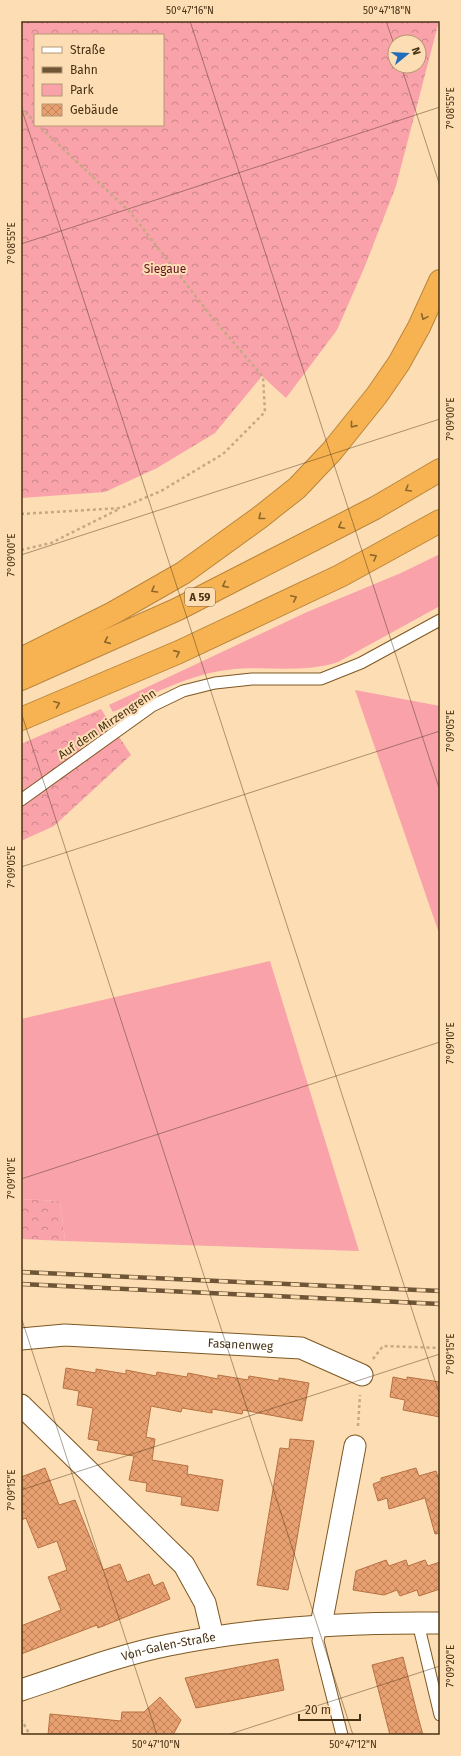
<svg xmlns="http://www.w3.org/2000/svg" width="461" height="1756" font-family="'Fira Sans',sans-serif">
  <defs>
    <pattern id="forest-crowns" width="20" height="18" patternUnits="userSpaceOnUse"><rect width="20" height="18" fill="#f9a2aa"/><path d="M2 6a3 3 0 1 1 6 0M12 15a3 3 0 1 1 6 0" fill="none" stroke="#cb8589"/></pattern>
    <pattern id="building-cross-hatch" width="8" height="8" patternUnits="userSpaceOnUse"><rect width="8" height="8" fill="#e9a070"/><path d="M0 0l8 8M0 8l8-8" fill="none" stroke="#bf835b"/></pattern>
  </defs>
  <rect width="100%" height="100%" fill="#fdddb4"/>
  <path fill="#f9a2aa" d="M440,554V606L338,662C302,674 264,665 227,670C187,675 149,696 113,712L109,705L307,612L401,573Z
    M355,690L440,706V936Z
    M270,961L359,1251L65,1241L60,1201L21,1199V1019Z"/>
  <path fill="url(#forest-crowns)" fill-rule="evenodd" d="M21,21H439L396,186L365,266L337,330L286,398L262,376L215,433L157,468L105,492L21,498ZM35,35H163V125H35ZM395,42H419V66H395Z
    M101,709L131,755L54,826L21,841V744Z
    M21,1199L60,1201L65,1241L21,1239Z"/>
  <path fill="url(#building-cross-hatch)" stroke="#b67142" d="M66,1368L96,1373V1369L126,1374V1370L156,1376L157,1372L187,1377L188,1373L218,1379V1375L248,1380L249,1376L279,1381V1378L309,1383L302,1421L243,1410L242,1414L212,1409V1413L182,1408L181,1412L151,1406L146,1437L155,1439L152,1460L188,1466L187,1474L223,1480L218,1511L181,1505L182,1497L146,1491L147,1483L129,1480L134,1456L97,1450L99,1441L88,1439L93,1408L77,1405L79,1391L63,1388Z
    M393,1377L407,1380V1377L440,1382V1417L403,1410L405,1400L390,1397Z
    M290,1439L314,1441L288,1590L257,1585L280,1448L289,1449Z
    M45,1468L59,1505L75,1500L103,1570L120,1564L127,1582L149,1574L154,1586L163,1582L170,1599L98,1628L97,1625L21,1654V1626L61,1610L48,1577L67,1570L57,1541L38,1548L26,1518L21,1520V1477Z
    M416,1468L419,1476L436,1471L440,1483V1533L435,1534L425,1498L389,1509L387,1498L378,1501L373,1484L381,1481V1478Z
    M386,1560L389,1566L406,1560L408,1566L425,1560L428,1566L440,1562V1589L419,1596L417,1590L400,1596L397,1590L384,1595L353,1590L356,1571Z
    M403,1657L417,1713L423,1735H390L372,1665Z
    M278,1659L284,1690L196,1708L185,1678Z
    M160,1697L181,1720L173,1735H48L50,1714L121,1721L122,1712H144Z"/>
  <g fill="none" stroke-linecap="round" stroke-linejoin="round">
    <defs>
      <path id="lane" d="M21,800L152,706L183,691L215,683L252,679H321L361,663L440,620
        M418,1623L440,1715
        M321,1625L318,1641L342,1735"/>
      <g id="street">
        <path id="s1" d="M21,1339L65,1335L301,1348L362,1375"/>
        <path d="M21,1405L184,1565L205,1603L213,1637"/>
        <path d="M321,1625L355,1446"/>
        <path id="s2" d="M21,1690C70,1674 119,1655 169,1645C258,1627 349,1622 440,1623"/>
      </g>
      <path id="highway" d="M21,659L113,613L183,573L259,518L297,488L332,451L377,395L399,363L419,327L440,281
        M21,679L178,609L375,508L440,470
        M21,719L179,652L340,576L440,521"/>
    </defs>
    <use href="#lane" stroke="#7e5822" stroke-width="13"/>
    <use href="#street" stroke="#7e5822" stroke-width="23"/>
    <use href="#highway" stroke="#b9863c" stroke-width="24"/>
    <path stroke="#c5a983" stroke-width="2.5" stroke-dasharray="3 3" stroke-linecap="butt" d="M21,108L35,122
      M21,514L121,508L161,491L223,454L265,412L263,377L211,316L130,212L38,125
      M21,550L51,543L119,509
      M373,1359L383,1346L440,1348
      M358,1426L360,1395
      M21,1719L30,1735"/>
    <use href="#lane" stroke="#fff" stroke-width="11"/>
    <use href="#street" stroke="#fff" stroke-width="21"/>
    <use href="#highway" stroke="#f7b351" stroke-width="22"/>
    <defs>
      <path id="rail" d="M21,1272L440,1291
        M21,1284L440,1304"/>
    </defs>
    <use href="#rail" stroke="#6d5535" stroke-width="4.5"/>
    <use href="#rail" stroke="#fdddb4" stroke-width="3" stroke-dasharray="9" stroke-linecap="butt"/>
  </g>
  <defs><path id="oneway-chevron" d="M-2-3.5L2.5 0L-2 3.5" fill="none" stroke-width="1.6" stroke-linecap="round" stroke-linejoin="round"/></defs>
  <g stroke="#8d662c">
    <use href="#oneway-chevron" transform="translate(424 317) rotate(114)"/>
    <use href="#oneway-chevron" transform="translate(353 425) rotate(129)"/>
    <use href="#oneway-chevron" transform="translate(408 489) rotate(149)"/>
    <use href="#oneway-chevron" transform="translate(261 517) rotate(142)"/>
    <use href="#oneway-chevron" transform="translate(341 526) rotate(153)"/>
    <use href="#oneway-chevron" transform="translate(374 557) rotate(-29)"/>
    <use href="#oneway-chevron" transform="translate(225 585) rotate(153)"/>
    <use href="#oneway-chevron" transform="translate(154 590) rotate(150)"/>
    <use href="#oneway-chevron" transform="translate(294 598) rotate(-25)"/>
    <use href="#oneway-chevron" transform="translate(107 641) rotate(156)"/>
    <use href="#oneway-chevron" transform="translate(177 653) rotate(-24)"/>
    <use href="#oneway-chevron" transform="translate(57 704) rotate(-23)"/>
  </g>
  <path fill="none" stroke="#473214" stroke-width="1" stroke-opacity="0.45" d="M190,21L440,791M386,21L395,47M401,66L440,186M21,107L440,1396M21,244L440,107M21,555L440,419M21,712L353,1735M21,867L440,731M21,1179L440,1042M21,1317L157,1735M21,1490L440,1354M227,1735L440,1666"/>
  <g text-anchor="middle" dominant-baseline="central" stroke-width="4" stroke-linejoin="round" paint-order="stroke">
    <rect fill="#fdddb4" stroke="#7e6544" stroke-width="1" x="185" y="588" width="30" height="18" rx="3"/>
    <g font-size="11" font-weight="bold" fill="#473214">
      <text x="200" y="597">A 59</text>
    </g>
    <g font-size="12" fill="#621525" stroke="#fdddb4">
      <text x="165" y="269">Siegaue</text>
    </g>
    <g font-size="12" fill="#473214" stroke="#fdddb4">
      <text transform="translate(107 724) rotate(-34)">Auf dem Mirzengrehn</text>
      <text stroke="none"><textPath href="#s1" startOffset="220">Fasanenweg</textPath></text>
      <text stroke="none"><textPath href="#s2" startOffset="154">Von-Galen-Straße</textPath></text>
    </g>
  </g>
  <rect width="461" height="1756" fill="none" stroke="#fdddb4" stroke-width="44"/>
  <rect x="34" y="34" width="130" height="92" fill="#fdddb4" stroke="#b49974"/>
  <rect x="42" y="47" width="20" height="6" fill="#ffffff" stroke="#b49974"/>
  <text x="70" y="54" font-size="12" fill="#473214">Straße</text>
  <rect x="42" y="67" width="20" height="6" fill="#6d5535" stroke="#b49974"/>
  <text x="70" y="74" font-size="12" fill="#473214">Bahn</text>
  <rect x="42" y="84" width="20" height="12" fill="#f9a2aa" stroke="#b49974"/>
  <text x="70" y="94" font-size="12" fill="#473214">Park</text>
  <rect x="42" y="104" width="20" height="12" fill="url(#building-cross-hatch)" stroke="#b49974"/>
  <text x="70" y="114" font-size="12" fill="#473214">Gebäude</text>
  <g transform="translate(407 54) rotate(72)"><circle r="19" fill="#fdddb4" stroke="#b49974"/>
  <path d="M0-3L7 15L0 10L-7 15Z" fill="#226cbc"/>
  <text y="-6" font-size="11" font-weight="bold" text-anchor="middle" fill="#473214">N</text>
  </g>
  <path d="M299 1714v6h61v-6" fill="none" stroke="#473214" stroke-width="2"/>
  <text x="305" y="1714" font-size="12" fill="#473214" stroke="#fdddb4" stroke-width="3" paint-order="stroke">20 m</text>
  <rect x="22" y="22" width="417" height="1712" fill="none" stroke="#473214" stroke-width="1.5"/>
  <g font-size="10" text-anchor="middle" fill="#473214">
    <text x="190" y="14">50°47'16"N</text>
    <text x="387" y="14">50°47'18"N</text>
    <text transform="translate(450 108) rotate(-90)" y="4">7°08'55"E</text>
    <text transform="translate(11 243) rotate(-90)" y="4">7°08'55"E</text>
    <text transform="translate(450 419) rotate(-90)" y="4">7°09'00"E</text>
    <text transform="translate(11 555) rotate(-90)" y="4">7°09'00"E</text>
    <text transform="translate(450 731) rotate(-90)" y="4">7°09'05"E</text>
    <text transform="translate(11 867) rotate(-90)" y="4">7°09'05"E</text>
    <text transform="translate(450 1043) rotate(-90)" y="4">7°09'10"E</text>
    <text transform="translate(11 1178) rotate(-90)" y="4">7°09'10"E</text>
    <text transform="translate(450 1354) rotate(-90)" y="4">7°09'15"E</text>
    <text transform="translate(11 1490) rotate(-90)" y="4">7°09'15"E</text>
    <text transform="translate(450 1666) rotate(-90)" y="4">7°09'20"E</text>
    <text x="156" y="1748">50°47'10"N</text>
    <text x="353" y="1748">50°47'12"N</text>
  </g>
</svg>
